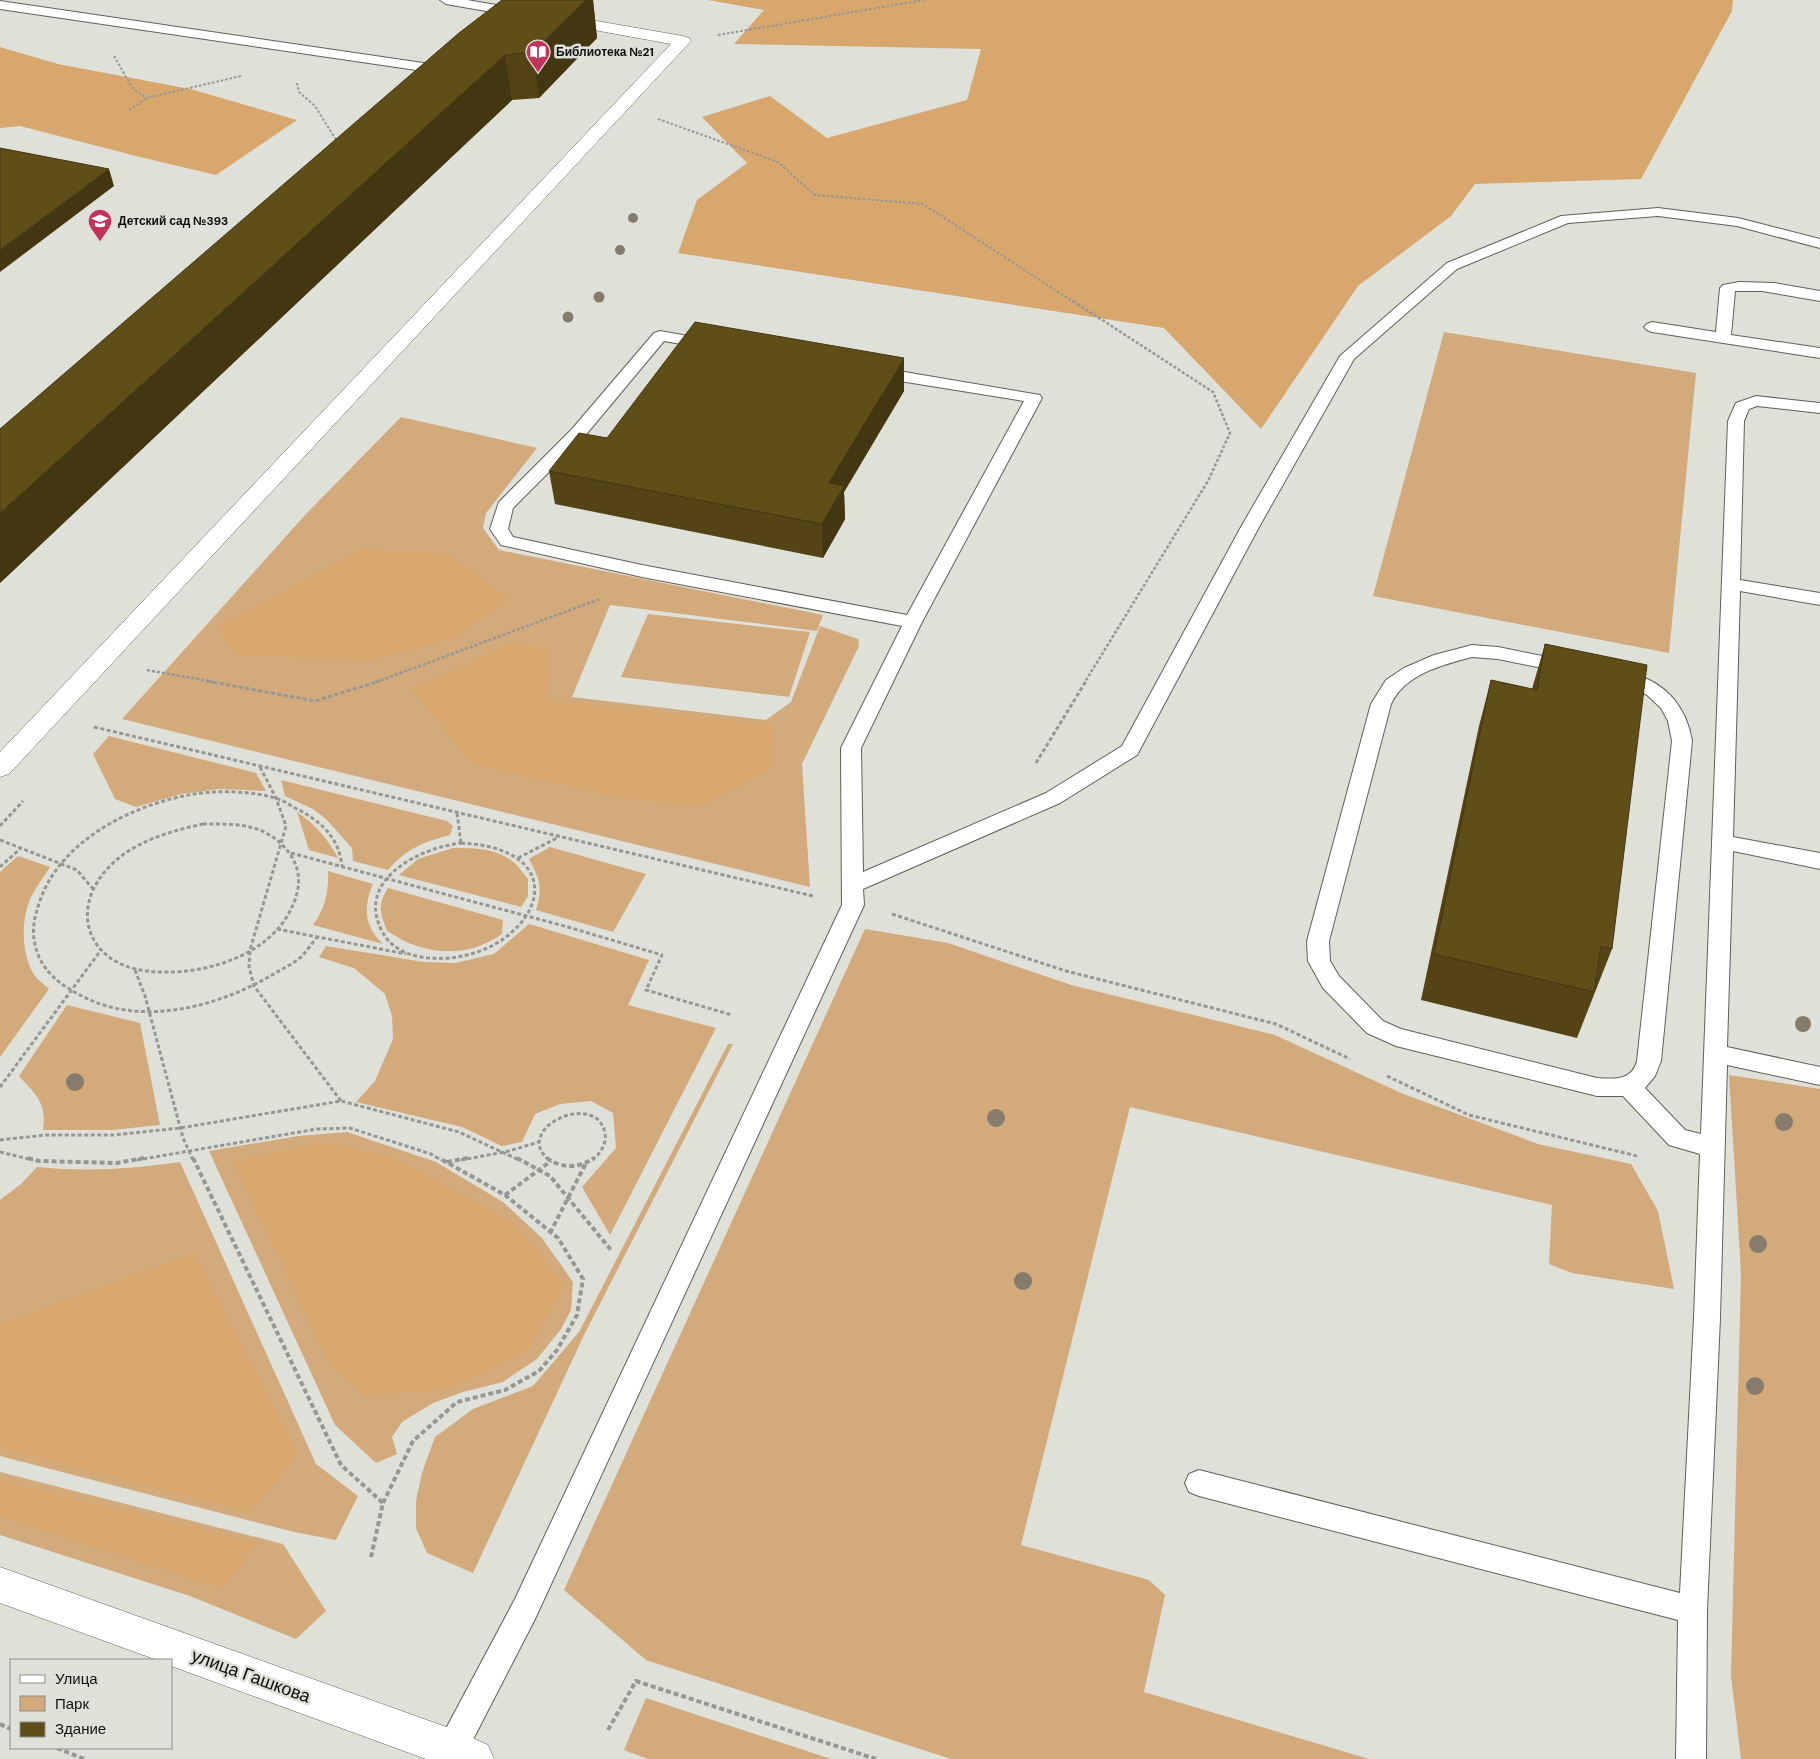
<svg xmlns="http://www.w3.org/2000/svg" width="1820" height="1759" font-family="'DM Sans',sans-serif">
  <rect width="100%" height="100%" fill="#dfe0d8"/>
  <path fill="#d2aa7c" d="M1444,332L1696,373L1669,653L1373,596Z
    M401,417L537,448L486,513L483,528L499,550L823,615L817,631L610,605L572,697L766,720L791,702L820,626L858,639L859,646L802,764L810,887L122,719L306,514Z
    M648,614L810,632L789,697L621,677Z
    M109,736L256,773L266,791L218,789L181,794L136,807L115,799L93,754Z
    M281,780L447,821L453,826L450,835C423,842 406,849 388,870L353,861L352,848L326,819L313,809L285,796Z
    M297,812C316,825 328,839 338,858L309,850Z
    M550,847L646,874L613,932L536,910C543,887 540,880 529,859Z
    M453,848C473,848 495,848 512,861C518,865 523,873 528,879V896L521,907L399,875L418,859Z
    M18,856L50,867C44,877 36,887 31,897C21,919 21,951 33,973C36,979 44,984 49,989L0,1057V872Z
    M328,871L373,884C363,907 364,926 383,944L313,925C325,909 329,891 328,871Z
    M388,888L503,920L502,934C465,960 423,955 387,931C380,912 377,906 388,888Z
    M529,924L649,960L628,1005L716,1028L610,1235L582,1187L616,1148L613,1113L591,1101L560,1104L535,1114L522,1142L502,1146L462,1127L356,1102L375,1081L393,1039L392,1016L385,994L354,968L319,957L326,946L424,962L456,963L494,954Z
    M865,929L948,943L1071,985L1275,1035L1401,1093L1538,1144L1631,1164L1658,1211L1674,1289L1572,1273L1549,1264L1552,1205L1130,1107L1021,1545L1149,1580L1165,1595L1144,1692L1369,1759H951L646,1660L564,1590Z
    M67,1005L140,1023L160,1125L112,1130H43C47,1102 36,1095 19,1076Z
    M728,1044H733L585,1333L473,1573L427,1553L416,1528V1501L422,1473L435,1437L473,1409L533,1386L579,1332Z
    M1729,1075L1820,1089V1759H1741L1731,1676L1741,1273Z
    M347,1132L436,1162L503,1202L542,1238L573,1282L571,1310L561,1329L537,1359L503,1382L463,1392L433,1403L402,1422L392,1437L397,1454L376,1463L335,1425L209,1151L298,1136Z
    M180,1162L316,1464L358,1496L336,1540L294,1532L0,1456V1200L21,1184L37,1167C86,1172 131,1169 180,1162Z
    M0,1472L283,1544L326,1611L296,1639L190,1596L0,1535Z
    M646,1698L831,1759H648L624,1750Z"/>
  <path fill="#d7a76e" d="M708,0H1733L1732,11L1641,179L1475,184L1451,216L1358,286L1261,429L1164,328L678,253L697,200L747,163L702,117L770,96L827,138L967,100L981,49L734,44L764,10Z
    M0,47L58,64L190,89L297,120L216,175L140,157L20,126L0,128Z
    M359,549L448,554L509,599L453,639L367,661L235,655L217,627L324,570Z
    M510,643L553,650L546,700L771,725L777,765L702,807L621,798L471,764L412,689Z
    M325,1142L394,1158L514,1223L565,1285L527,1352L449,1389L367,1397L330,1366L232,1162Z
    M195,1253L298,1454L250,1513L0,1448V1324Z
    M0,1480L257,1543L223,1589L0,1516Z"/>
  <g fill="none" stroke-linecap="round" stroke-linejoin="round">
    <defs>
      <path id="service" d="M440,0H467L520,9L526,13L520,17L446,4Z
        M0,1L430,64L450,61L456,65L455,68L430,72L0,9Z
        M1658,208L1738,218L1820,239V248L1737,226L1658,216L1568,223L1457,269L1354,359L1259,527L1137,755L1060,803L863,889L864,905L535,1619L463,1759H441L437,1749L441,1738L515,1599L842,905L841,748L902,626L642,577L501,545L490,529L499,502L572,429L654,333L660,331L716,341L718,344L716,347L710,349L664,341L584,437L513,508L508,529L513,537L642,565L907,615L1024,401L875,377L869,375L867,372L869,369L875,367L1040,395L1042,398L922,622L861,748L863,872L1046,793L1122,746L1241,527L1340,356L1447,263L1561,216Z
        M1739,282L1774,283L1820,291V301L1762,291H1735L1731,335L1820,348V358L1652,332L1647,330L1644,327L1647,324L1652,322L1716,332L1720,288L1723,285Z
        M1756,396L1820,403V413L1757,406L1749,409L1744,421L1740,580L1820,593V605L1740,591L1733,837L1820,853V869L1733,851L1727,1047L1820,1067V1085L1727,1065L1720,1318L1707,1610L1706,1759H1676L1678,1620L1199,1496L1189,1492L1185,1483L1189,1474L1199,1470L1680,1593L1694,1318L1700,1154L1669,1145L1623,1096H1597L1396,1046L1367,1033L1323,988L1308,961L1307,941L1371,704L1386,680L1404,668L1434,655L1472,645L1498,647L1635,675C1667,683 1687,709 1692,741L1661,1061L1655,1076L1645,1088L1685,1130L1701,1134L1728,421L1736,403ZM1472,657L1498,659L1630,686L1647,695L1661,708L1668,721L1672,741L1637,1061C1632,1081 1614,1079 1597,1078L1401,1029L1383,1021L1339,976L1330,961L1329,941L1391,704C1405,674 1442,665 1472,657Z"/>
      <path id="minor" d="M524,0H540L533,10L683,36L689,38L691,41L9,774L0,777V752L671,44L517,16L515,13Z
        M0,1567L452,1729L466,1735L472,1749L467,1759H426L171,1666V1660H157L0,1603Z"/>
      <path id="tertiary" d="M452,1729L488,1745L494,1759H426L438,1735Z"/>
    </defs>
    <use href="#service" stroke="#606059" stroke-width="2"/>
    <use href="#minor" stroke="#606059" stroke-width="1"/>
    <use href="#tertiary" stroke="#606059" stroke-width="1"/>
    <path stroke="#969791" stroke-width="2" stroke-dasharray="2.5 2" stroke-linecap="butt" d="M718,35L924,0
      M114,56L133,89L147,98L241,76
      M297,83L299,92L315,106L338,143
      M129,110L147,98
      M658,119L778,162L815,195L923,204L1075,303"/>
    <path stroke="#969791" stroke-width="2.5" stroke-dasharray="3 2" stroke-linecap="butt" d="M1073,301L1213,392L1230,433L1208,481L1085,682
      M147,670L214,682
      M376,682L600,599"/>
    <path stroke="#969791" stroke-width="3" stroke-dasharray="4 2.5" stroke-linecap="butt" d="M207,681L315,701L380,681
      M94,727L813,896
      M1036,763L1086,681
      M260,767L276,798L286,826L250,950L249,967L254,986L341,1101
      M457,813L461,843
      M203,824C223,824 248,823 266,833C280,840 293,854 297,869C301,883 297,897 291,909C267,959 197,977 147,971C86,964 68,907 111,865C135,841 171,831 203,824Z
      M0,826L23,801
      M0,840L77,870L93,889
      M461,843C591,850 529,966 429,958C410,957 390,948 382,931C355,880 419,848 461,843Z
      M291,853L568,927L662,955L646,990L732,1015
      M518,858L559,837
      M0,867L21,848
      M892,914L1066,971L1276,1024L1350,1059
      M277,929L406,954
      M318,936C312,943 307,951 301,957C293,964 282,969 272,975C217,1007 140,1028 80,995C63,986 48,976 39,957C30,935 33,920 41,898C63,839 134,804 194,794C219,790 257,791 281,800C288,803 294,808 301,811C324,824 339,839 342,866
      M135,970L145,996L183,1138L193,1160
      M1387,1076L1469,1115L1637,1156
      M0,1087L101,950
      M0,1140L45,1135H114L180,1128L341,1101L459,1132L519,1160
      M0,1152L33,1160
      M137,1160L317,1129L350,1128L431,1154L441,1160
      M461,1160L505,1152L539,1142
      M549,1160C511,1129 596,1089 605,1133C607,1144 600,1154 592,1160"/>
    <path stroke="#969791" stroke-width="4" stroke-dasharray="5 3" stroke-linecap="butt" d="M28,1158L39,1161L117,1163L144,1158
      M193,1158L341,1465L383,1503L371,1557
      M517,1158L550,1176L611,1250
      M547,1158C561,1169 580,1168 594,1158
      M447,1162L468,1158
      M505,1195L551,1161
      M550,1233L586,1163
      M383,1503L413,1441L457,1402L505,1390L539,1371L557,1350L577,1315L583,1279L558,1238L505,1195L439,1158
      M0,1724L11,1729
      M608,1730L636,1681L876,1759
      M57,1748L84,1759"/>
    <use href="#service" fill="#fff" fill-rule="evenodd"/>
    <use href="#minor" fill="#fff" fill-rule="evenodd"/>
    <use href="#tertiary" fill="#fff" fill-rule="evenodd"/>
  </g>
  <g fill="#877c6b">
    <circle cx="633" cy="218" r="5"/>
    <circle cx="620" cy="250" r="5"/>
    <circle cx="599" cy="297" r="5.5"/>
    <circle cx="568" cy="317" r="5.5"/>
    <circle cx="1803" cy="1024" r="8"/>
    <circle cx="75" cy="1082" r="9"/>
    <circle cx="996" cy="1118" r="9"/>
    <circle cx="1784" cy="1122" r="9"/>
    <circle cx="1758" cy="1244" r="9"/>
    <circle cx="1023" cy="1281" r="9"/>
    <circle cx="1755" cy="1386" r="9"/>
  </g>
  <path fill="#534315" d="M502,0H593L597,38L539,98L512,100L0,583Z
    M904,391L844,492L845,519L823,558L555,504L549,471L607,438Z
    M1545,644L1612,949L1577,1038L1421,1000L1479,726L1491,680L1532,689Z"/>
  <path fill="#433711" d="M586,0H593L597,38L539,98L533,52Z
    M505,55L512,100L0,583V513Z
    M109,169L114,186L0,272V250Z
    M904,358V391L844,492L845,519L823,558L822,524L829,483Z"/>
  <path fill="#604e18" stroke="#433711" d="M502,0H586L533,52L505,55L0,513V429L459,33Z
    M0,148L109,169L0,250Z
    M695,322L904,358L829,483L844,486L822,524L549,471L579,433L607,438Z
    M1545,644L1647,665L1612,949L1601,946L1594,992L1434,954L1491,680L1537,690Z"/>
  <defs>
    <symbol id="library-pin" viewBox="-11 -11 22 30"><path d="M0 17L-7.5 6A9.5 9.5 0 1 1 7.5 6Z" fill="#c2335c" stroke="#dfe0d8"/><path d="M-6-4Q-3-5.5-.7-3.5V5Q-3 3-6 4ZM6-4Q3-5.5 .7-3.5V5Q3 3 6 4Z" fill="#fff"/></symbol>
    <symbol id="school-pin" viewBox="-11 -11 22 30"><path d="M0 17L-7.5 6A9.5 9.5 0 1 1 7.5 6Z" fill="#c2335c" stroke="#dfe0d8"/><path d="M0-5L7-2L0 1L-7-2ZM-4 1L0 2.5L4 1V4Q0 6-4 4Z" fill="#fff"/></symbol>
  </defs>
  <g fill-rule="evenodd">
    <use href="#library-pin" x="524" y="38" width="28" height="38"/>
    <use href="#school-pin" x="86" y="207" width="28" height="38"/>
  </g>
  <g text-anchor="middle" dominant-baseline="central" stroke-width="5" stroke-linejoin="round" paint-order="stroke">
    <g font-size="12" font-weight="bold" fill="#0f100d" stroke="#dfe0d8" text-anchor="start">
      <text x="556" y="52">Библиотека №21</text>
      <text x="118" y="221">Детский сад №393</text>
    </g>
    <g font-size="18" fill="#0f100d" stroke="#dfe0d8">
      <text transform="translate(251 1676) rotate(20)">улица Гашкова</text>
    </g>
  </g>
  <rect x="10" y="1659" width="162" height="90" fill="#dfe0d8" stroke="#8c8d87"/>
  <rect x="20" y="1675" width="25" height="8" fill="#ffffff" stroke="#8c8d87"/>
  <text x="55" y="1684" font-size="15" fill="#0f100d">Улица</text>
  <rect x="20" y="1696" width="25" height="15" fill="#d2aa7c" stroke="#8c8d87"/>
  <text x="55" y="1709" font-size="15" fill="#0f100d">Парк</text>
  <rect x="20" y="1722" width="25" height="15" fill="#604e18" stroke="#8c8d87"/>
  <text x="55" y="1734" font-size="15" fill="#0f100d">Здание</text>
</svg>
